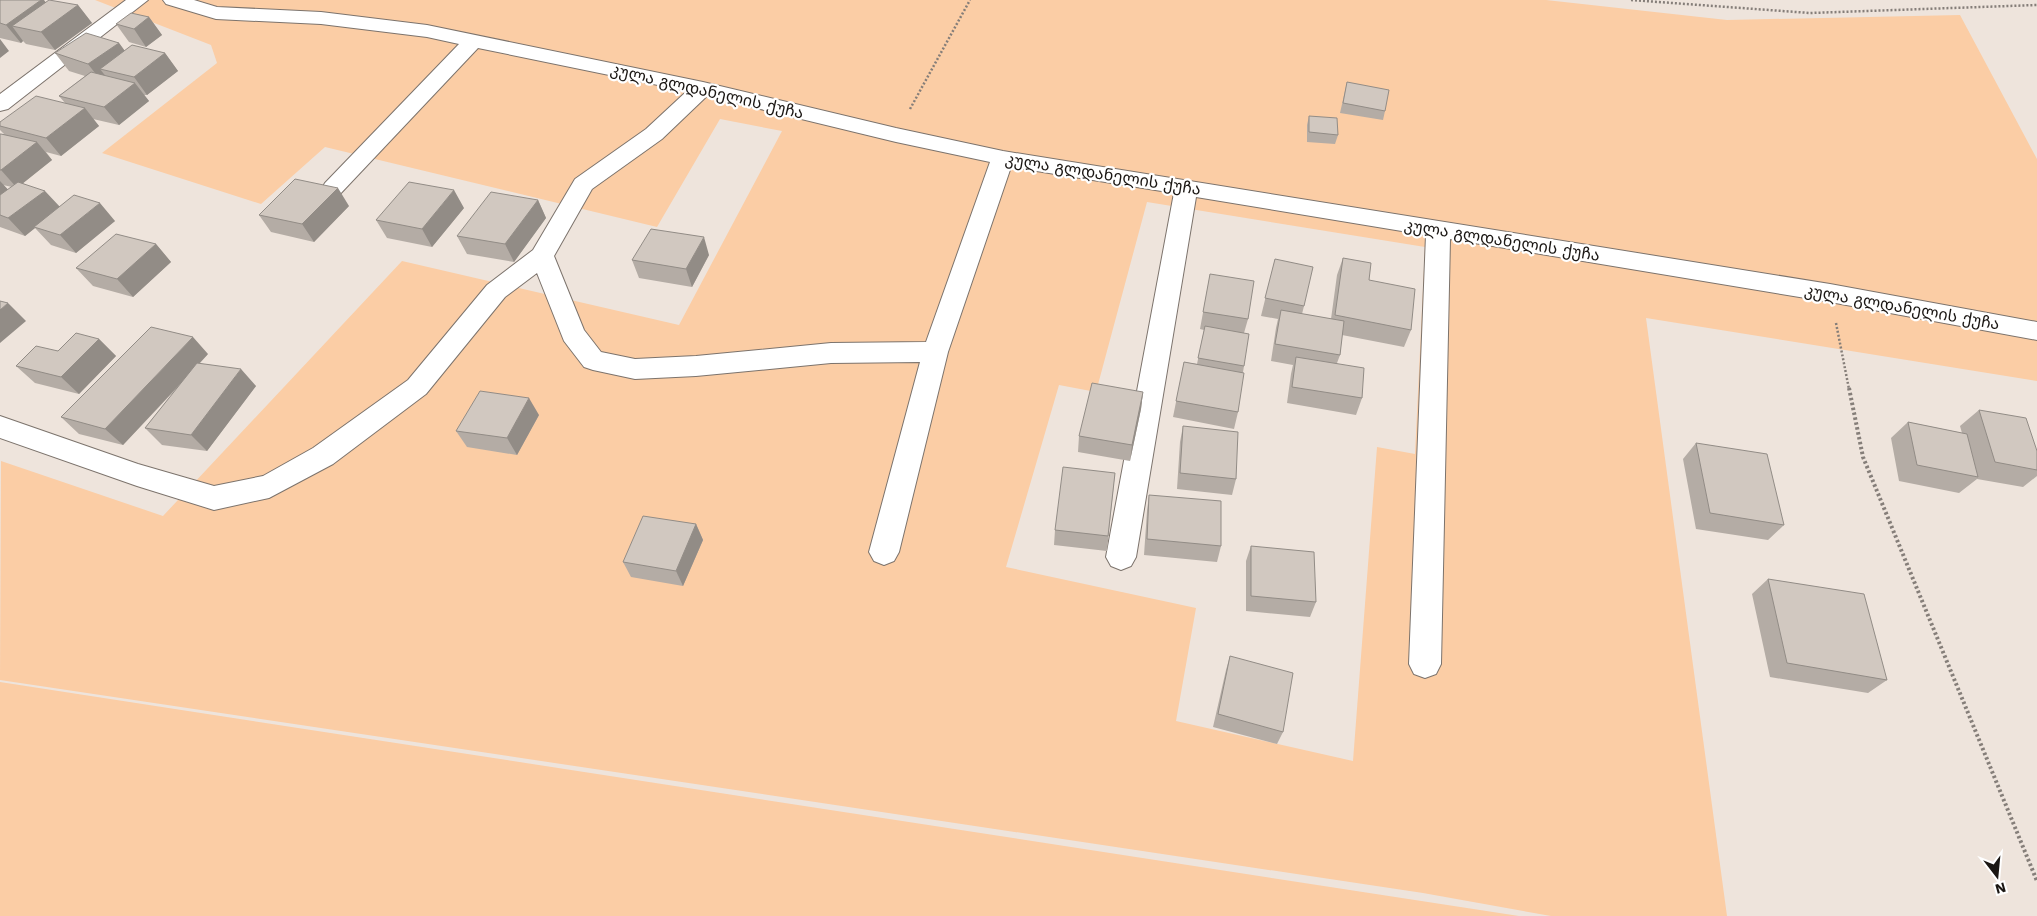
<svg xmlns="http://www.w3.org/2000/svg" width="2037" height="916" font-family="'Work Sans','Noto Sans Georgian',sans-serif">
  <rect width="100%" height="100%" fill="#eee4dc"/>
  <path fill="#fbcda5" fill-rule="evenodd" d="M95,0H1546L1727,20L1960,15L2037,159V381L1646,318L1727,916H1551L1423,893L0,680L1,461L163,516L402,261L679,325L782,131L720,119L657,227L325,147L261,204L102,153L217,63L211,45ZM1147,202L1425,247L1415,454L1377,447L1353,761L1176,721L1196,608L1006,567L1059,385L1096,392Z
    M0,682L1519,916H0Z"/>
  <g fill="none" stroke-linecap="round" stroke-linejoin="round">
    <defs>
      <path id="minor" d="M126,0H148L8,109L0,111V94Z
        M163,0H194L217,7L321,12L427,25L703,82L896,128L1003,151L1830,284L2037,322V340L1830,302L1450,239L1441,664L1436,674L1425,678L1414,674L1409,664L1426,235L1196,197L1136,557L1131,566L1121,570L1111,566L1106,557L1174,193L1011,167L948,352L899,552L894,561L884,565L874,561L869,552L920,362L831,363L696,376L635,379L593,370L584,367L564,341L537,273L505,297L426,394L333,464L269,498L214,510L137,486L0,438V416L138,464L214,486L263,476L313,448L408,380L487,285L533,250L575,179L646,129L687,91L478,48L341,193L333,196L325,193L322,188L325,183L459,44L427,37L321,24L216,19L166,4ZM707,96L896,142L990,162L926,342L831,343L696,356L635,359L601,352L584,330L554,256L592,189L662,139Z"/>
    </defs>
    <use href="#minor" stroke="#7c736c" stroke-width="2"/>
    <path stroke="#857e79" stroke-width="2.5" stroke-dasharray="2 2" stroke-linecap="butt" d="M1631,0L1810,13L2037,5
      M910,109L970,0
      M1836,323L1849,389"/>
    <path stroke="#857e79" stroke-width="4" stroke-dasharray="2.5 2.5" stroke-linecap="butt" d="M1849,388L1863,457L2037,881"/>
    <use href="#minor" fill="#fff" fill-rule="evenodd"/>
  </g>
  <path fill="#b4aca5" fill-rule="evenodd" d="M0,0L46,2L78,5L92,23L55,50L26,44L23,41L21,43L0,38Z
    M149,17L162,35L146,47L129,42L116,24Z
    M119,43L125,51L165,53L178,71L147,95H144L149,101L119,125L93,119L99,126L61,156L46,152L52,160L23,183L60,207L115,221L76,253L51,245L35,228L25,236L0,227V134H4L0,130V122L65,103L59,96L85,76L69,71L55,53ZM3,185L12,187L8,190Z
    M1347,82L1385,111L1383,120L1340,113Z
    M1309,116L1338,135L1335,144L1307,142V125Z
    M538,200L546,218L514,262L467,254L457,236Z
    M349,206L314,242L271,232L259,215Z
    M464,208L432,247L387,238L376,220Z
    M156,244L171,262L133,297L93,286L76,268Z
    M709,255L692,287L639,278L632,260Z
    M1343,258L1369,280L1411,330L1404,347L1342,335L1340,355L1337,363L1362,398L1356,415L1287,403L1291,374L1293,365L1271,361L1276,328L1278,319L1261,316L1275,259L1304,306L1302,314L1331,319L1337,275Z
    M1210,274L1248,319L1244,333V366L1243,372L1238,412L1234,429L1173,417L1184,362L1197,364L1204,330L1200,329Z
    M99,339L116,356L79,394L35,383L16,366L58,351Z
    M208,354L200,363L256,386L207,451L162,445L145,428L177,388L123,445L79,434L61,417Z
    M1143,392L1141,409L1130,461L1078,452L1079,436Z
    M1979,410L2037,451V476L2023,487L1977,479L1959,493L1899,481L1891,438L1908,422L1962,433L1960,426Z
    M539,415L517,455L467,447L456,431Z
    M1183,426L1236,479L1232,495L1177,489L1180,442Z
    M1696,443L1784,525L1768,540L1696,529L1683,459Z
    M1115,473L1107,551L1054,545L1055,530Z
    M1149,495L1221,546L1217,562L1144,555L1147,511Z
    M696,524L703,540L683,586L631,577L623,562Z
    M1251,546L1316,602L1310,617L1246,611V561Z
    M1768,579L1887,680L1868,693L1770,677L1752,594Z
    M1230,656L1283,732L1277,744L1213,727L1226,670Z"/>
  <path fill="#928c86" d="M41,0H44L57,17L12,26L23,41L21,43L6,25Z
    M78,5L92,23L55,50L41,32Z
    M149,17L162,35L146,47L134,29Z
    M0,39L9,51L0,58Z
    M119,43L132,61L100,69L107,78L102,82L88,64Z
    M165,53L178,71L147,95L134,77Z
    M135,83L149,101L119,125L104,107Z
    M85,108L99,126L61,156L46,138Z
    M37,142L52,160L17,188L1,170Z
    M0,181L14,196L0,207Z
    M338,188L349,206L314,242L302,224Z
    M454,190L464,208L432,247L422,229Z
    M45,191L61,208L34,227L35,228L25,236L8,218Z
    M538,200L546,218L514,262L505,244Z
    M100,203L115,221L76,253L60,235Z
    M704,237L709,255L692,287L686,269Z
    M156,244L171,262L133,297L117,279Z
    M8,303L26,321L0,343V310Z
    M193,337L208,354L123,445L105,429Z
    M99,339L116,356L79,394L61,377Z
    M241,369L256,386L207,451L191,435Z
    M1143,392L1141,409L1130,461L1132,445Z
    M529,398L539,415L517,455L507,438Z
    M696,524L703,540L683,586L676,571Z"/>
  <path fill="#d1c8c0" stroke="#928c86" d="M0,0H41L6,25L0,23Z
    M49,0L78,5L41,32L12,26Z
    M131,13L149,17L134,29L116,24Z
    M86,33L119,43L88,64L55,53Z
    M132,45L165,53L134,77L100,69Z
    M91,72L135,83L104,107L59,96Z
    M1347,82L1389,90L1385,111L1343,103Z
    M36,96L85,108L46,138L0,126V122Z
    M1309,116L1337,118L1338,135L1309,132Z
    M0,134H1L37,142L1,170H0Z
    M295,179L338,188L302,224L259,215Z
    M18,182L45,191L8,218L0,215V195Z
    M409,182L454,190L422,229L376,220Z
    M491,192L538,200L505,244L457,236Z
    M74,195L100,203L60,235L34,227Z
    M651,229L704,237L686,269L632,260Z
    M116,234L156,244L117,279L76,268Z
    M1343,258L1371,263L1369,280L1415,289L1411,330L1335,315Z
    M1275,259L1313,267L1304,306L1265,298Z
    M1210,274L1254,281L1248,319L1203,312Z
    M0,301L8,303L0,310Z
    M1281,310L1344,321L1340,355L1275,344Z
    M1205,326L1249,334L1244,366L1198,358Z
    M151,327L193,337L105,429L61,417Z
    M76,333L99,339L61,377L16,366L36,346L58,351Z
    M1296,357L1364,368L1362,398L1292,387Z
    M1184,362L1244,373L1238,412L1176,401Z
    M197,363L241,369L191,435L145,428Z
    M1092,383L1143,392L1132,445L1079,436Z
    M480,391L529,398L507,438L456,431Z
    M1979,410L2026,418L2037,451V470L1995,462Z
    M1908,422L1967,434L1978,477L1917,465Z
    M1183,426L1238,432L1236,479L1180,473Z
    M1696,443L1767,454L1784,525L1710,513Z
    M1063,467L1115,473L1108,536L1055,530Z
    M1149,495L1221,501V546L1147,539Z
    M643,516L696,524L676,571L623,562Z
    M1251,546L1314,552L1316,602L1251,596Z
    M1768,579L1864,594L1887,680L1787,663Z
    M1230,656L1293,673L1283,732L1218,714Z"/>
  <g text-anchor="middle" dominant-baseline="central" stroke-width="4.5" stroke-linejoin="round" paint-order="stroke">
    <g font-size="16" fill="#1a1613" stroke="#fff">
      <text transform="translate(707 91) rotate(13)">კულა გლდანელის ქუჩა</text>
      <text transform="translate(1103 174) rotate(9)">კულა გლდანელის ქუჩა</text>
      <text transform="translate(1502 240) rotate(9)">კულა გლდანელის ქუჩა</text>
      <text transform="translate(1902 307) rotate(10)">კულა გლდანელის ქუჩა</text>
    </g>
  </g>
  <g transform="translate(1997 876) rotate(164)" stroke="#ffffff" stroke-width="4" paint-order="stroke">
  <path d="M0-4L9 19L0 12L-9 19Z" fill="#1a1613"/>
  <text y="-8" font-size="14" font-weight="bold" text-anchor="middle" fill="#1a1613">N</text>
  </g>
</svg>
